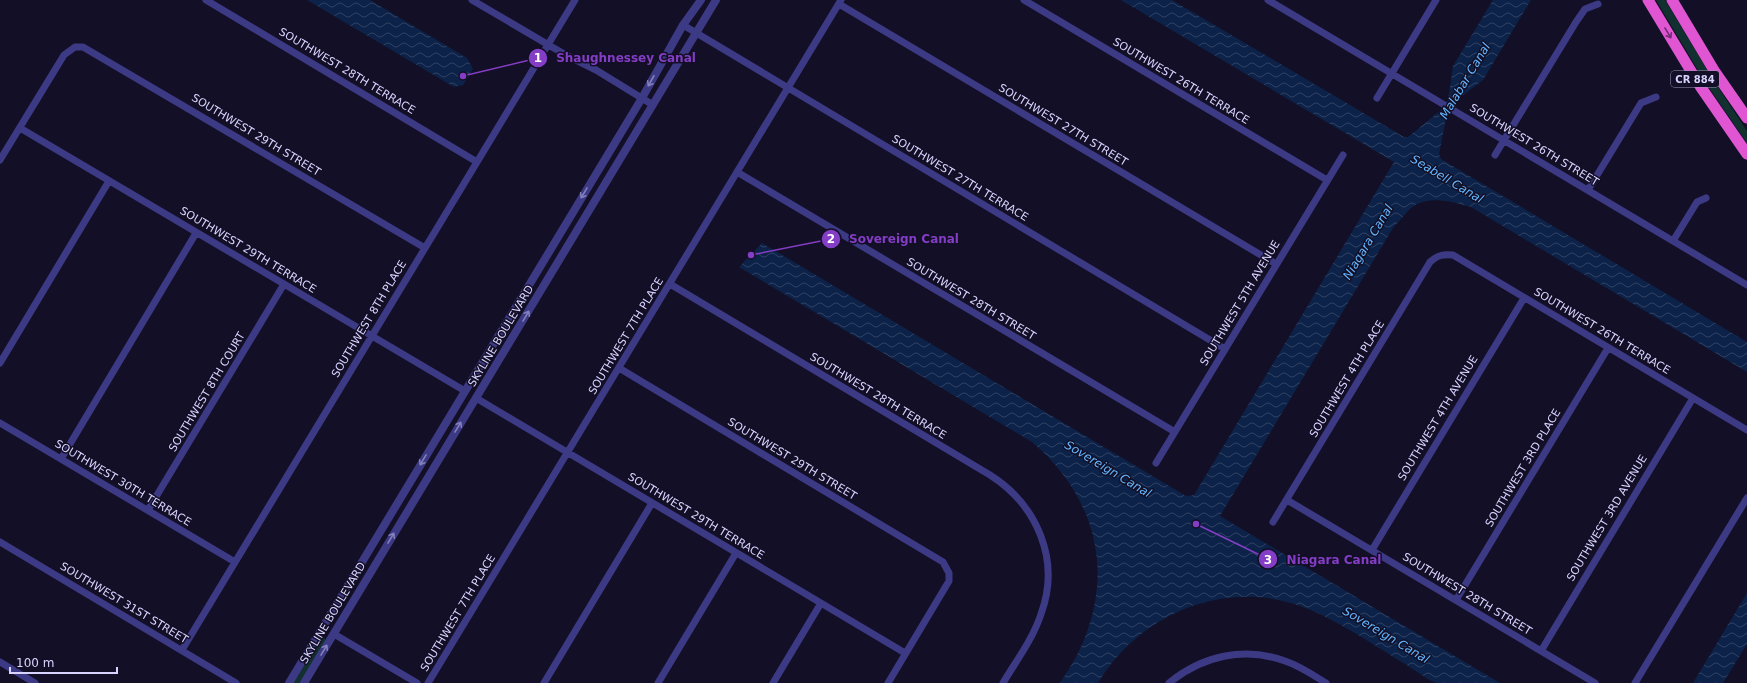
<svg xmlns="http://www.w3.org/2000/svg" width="1747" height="683" font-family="'DejaVu Sans',sans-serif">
  <defs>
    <pattern id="water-waves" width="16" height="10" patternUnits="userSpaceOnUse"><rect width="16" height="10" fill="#0c2248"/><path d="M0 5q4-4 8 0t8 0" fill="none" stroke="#2f4163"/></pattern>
  </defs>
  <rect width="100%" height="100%" fill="#130f26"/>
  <path fill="#12302f" d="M1656,0H1665L1712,78L1747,131V143L1705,82Z
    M323,637L325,638V643L301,683H293Z"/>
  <path fill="url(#water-waves)" d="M307,0H370L467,58L473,69L463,85L454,87Z
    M1121,0H1172L1404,137H1408L1441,110L1448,100L1453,66L1493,0H1531L1483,80L1453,103L1447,113L1439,154L1441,159L1747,342V372L1471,207C1452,202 1427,194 1410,209C1404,215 1399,221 1393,228L1220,516L1500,683C1485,683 1470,683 1454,683C1449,683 1441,683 1436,683C1426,679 1415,670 1405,664C1375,646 1345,625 1313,611C1233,575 1142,610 1098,683H1060C1069,669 1078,655 1084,640C1114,566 1093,494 1032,442L739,267L762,243L1186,496L1194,495L1394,162Z
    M1747,593V644L1723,683H1693Z"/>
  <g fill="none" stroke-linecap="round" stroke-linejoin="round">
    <path stroke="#3d3a85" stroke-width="7" d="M206,0L477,162
      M472,0L564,54L596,70L653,105
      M1024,0L1327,180
      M1268,0L1747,285
      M839,4L1276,264
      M683,25L1225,349
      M1377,98L1436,0
      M20,128L465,391
      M1495,155L1576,22L1585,9L1598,4
      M0,160L64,55L75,47H83L425,248
      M737,172L1175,432
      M1588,190L1641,103L1656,97
      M1673,241L1697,202L1706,198
      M670,284L990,475C1037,505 1061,560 1041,614C1033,639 1016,661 1003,683
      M0,363L109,181
      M619,368L943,562L949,573V581L888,683
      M476,398L905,653
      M0,423L235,562
      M61,459L196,233
      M1156,463L1343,155
      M1287,500L1595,683
      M148,510L284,284
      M1273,522L1430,262C1438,255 1443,254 1453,255L1747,430
      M0,542L236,683
      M1372,550L1524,298
      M1456,600L1608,348
      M334,634L417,683
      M182,650L575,0
      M1541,651L1693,398
      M0,662L35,683
      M428,683L841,0
      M544,683L652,503
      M658,683L736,553
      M773,683L821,603
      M1169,683C1202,656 1244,646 1285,661C1300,666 1313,675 1326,683
      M1635,683L1747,498"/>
    <path stroke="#3d3a85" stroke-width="8" d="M289,683L642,98L683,25L701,0
      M304,683L716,0"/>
    <path stroke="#e055d1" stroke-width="11" d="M1648,0L1700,86L1747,154
      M1672,0L1715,72L1747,118"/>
  </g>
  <defs><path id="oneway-shaft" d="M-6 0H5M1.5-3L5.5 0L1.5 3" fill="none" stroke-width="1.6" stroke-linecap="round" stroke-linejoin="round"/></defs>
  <use stroke="#6f2e73" href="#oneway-shaft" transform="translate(1668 33) rotate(59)"/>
  <g stroke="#837fbc">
    <use href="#oneway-shaft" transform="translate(651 81) rotate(119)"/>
    <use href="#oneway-shaft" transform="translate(584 193) rotate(121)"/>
    <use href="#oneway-shaft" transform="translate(526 316) rotate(-59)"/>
    <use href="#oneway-shaft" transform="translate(458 427) rotate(-59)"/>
    <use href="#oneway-shaft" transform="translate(423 460) rotate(121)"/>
    <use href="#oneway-shaft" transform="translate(391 538) rotate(-59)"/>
    <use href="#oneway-shaft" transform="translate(324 650) rotate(-59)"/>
  </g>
  <g text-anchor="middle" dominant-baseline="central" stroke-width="3" stroke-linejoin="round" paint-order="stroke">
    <rect fill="#130f26" stroke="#9e99be" stroke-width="1" x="1671" y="71" width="48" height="16" rx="3"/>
    <g font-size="10" font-weight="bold" fill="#d9d4ff">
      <text x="1695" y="79">CR 884</text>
    </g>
    <g font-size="11" fill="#d9d4ff" stroke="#130f26">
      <text transform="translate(347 71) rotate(31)">SOUTHWEST 28TH TERRACE</text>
      <text transform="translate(1181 81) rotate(31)">SOUTHWEST 26TH TERRACE</text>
      <text transform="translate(1063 125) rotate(31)">SOUTHWEST 27TH STREET</text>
      <text transform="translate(256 135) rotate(31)">SOUTHWEST 29TH STREET</text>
      <text transform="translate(1534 145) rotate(31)">SOUTHWEST 26TH STREET</text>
      <text transform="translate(960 178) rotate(31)">SOUTHWEST 27TH TERRACE</text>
      <text transform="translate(248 250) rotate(31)">SOUTHWEST 29TH TERRACE</text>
      <text transform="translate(971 299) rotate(31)">SOUTHWEST 28TH STREET</text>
      <text transform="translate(1240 303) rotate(-59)">SOUTHWEST 5TH AVENUE</text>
      <text transform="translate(369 319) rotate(-59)">SOUTHWEST 8TH PLACE</text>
      <text transform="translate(1602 331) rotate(31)">SOUTHWEST 26TH TERRACE</text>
      <text transform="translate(501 336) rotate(-59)">SKYLINE BOULEVARD</text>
      <text transform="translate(626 336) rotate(-59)">SOUTHWEST 7TH PLACE</text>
      <text transform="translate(1347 379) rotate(-59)">SOUTHWEST 4TH PLACE</text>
      <text transform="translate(207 392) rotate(-59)">SOUTHWEST 8TH COURT</text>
      <text transform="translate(878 396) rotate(31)">SOUTHWEST 28TH TERRACE</text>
      <text transform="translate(1438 418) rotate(-59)">SOUTHWEST 4TH AVENUE</text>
      <text transform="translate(792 459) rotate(31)">SOUTHWEST 29TH STREET</text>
      <text transform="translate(1523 468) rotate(-59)">SOUTHWEST 3RD PLACE</text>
      <text transform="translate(123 483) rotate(31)">SOUTHWEST 30TH TERRACE</text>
      <text transform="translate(696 516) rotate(31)">SOUTHWEST 29TH TERRACE</text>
      <text transform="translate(1607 518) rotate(-59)">SOUTHWEST 3RD AVENUE</text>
      <text transform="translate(1467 594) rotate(31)">SOUTHWEST 28TH STREET</text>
      <text transform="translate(124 603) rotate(31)">SOUTHWEST 31ST STREET</text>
      <text transform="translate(333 613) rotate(-59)">SKYLINE BOULEVARD</text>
      <text transform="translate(458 613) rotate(-59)">SOUTHWEST 7TH PLACE</text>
    </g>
    <g font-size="12" font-style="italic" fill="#62b6ff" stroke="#130f26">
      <text transform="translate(1465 81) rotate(-59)">Malabar Canal</text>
      <text transform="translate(1447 179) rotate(31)">Seabell Canal</text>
      <text transform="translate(1368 242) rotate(-59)">Niagara Canal</text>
      <text transform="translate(1108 469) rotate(31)">Sovereign Canal</text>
      <text transform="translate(1386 635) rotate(31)">Sovereign Canal</text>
    </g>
  </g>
  <path fill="none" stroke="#843dc5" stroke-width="1.5" d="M463 76L538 58M751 255L831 239M1196 524L1268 559"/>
  <g fill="#843dc5" stroke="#130f26" stroke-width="1.5">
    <circle cx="463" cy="76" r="4"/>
    <circle cx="751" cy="255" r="4"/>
    <circle cx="1196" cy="524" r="4"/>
    <circle cx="538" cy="58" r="10"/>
    <circle cx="831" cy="239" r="10"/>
    <circle cx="1268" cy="559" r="10"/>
  </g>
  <g font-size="12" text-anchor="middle" font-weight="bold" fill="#fff">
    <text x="538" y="62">1</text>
    <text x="831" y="243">2</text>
    <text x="1268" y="564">3</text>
  </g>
  <g font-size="12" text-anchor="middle" font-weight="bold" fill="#843dc5" stroke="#130f26" stroke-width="3" stroke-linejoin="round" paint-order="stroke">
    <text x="626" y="62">Shaughnessey Canal</text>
    <text x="904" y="243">Sovereign Canal</text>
    <text x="1334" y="564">Niagara Canal</text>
  </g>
  <path d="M10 667v6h107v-6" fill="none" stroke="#d9d4ff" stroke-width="2"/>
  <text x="16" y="667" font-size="12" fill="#d9d4ff" stroke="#130f26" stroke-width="3" paint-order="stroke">100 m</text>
</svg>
